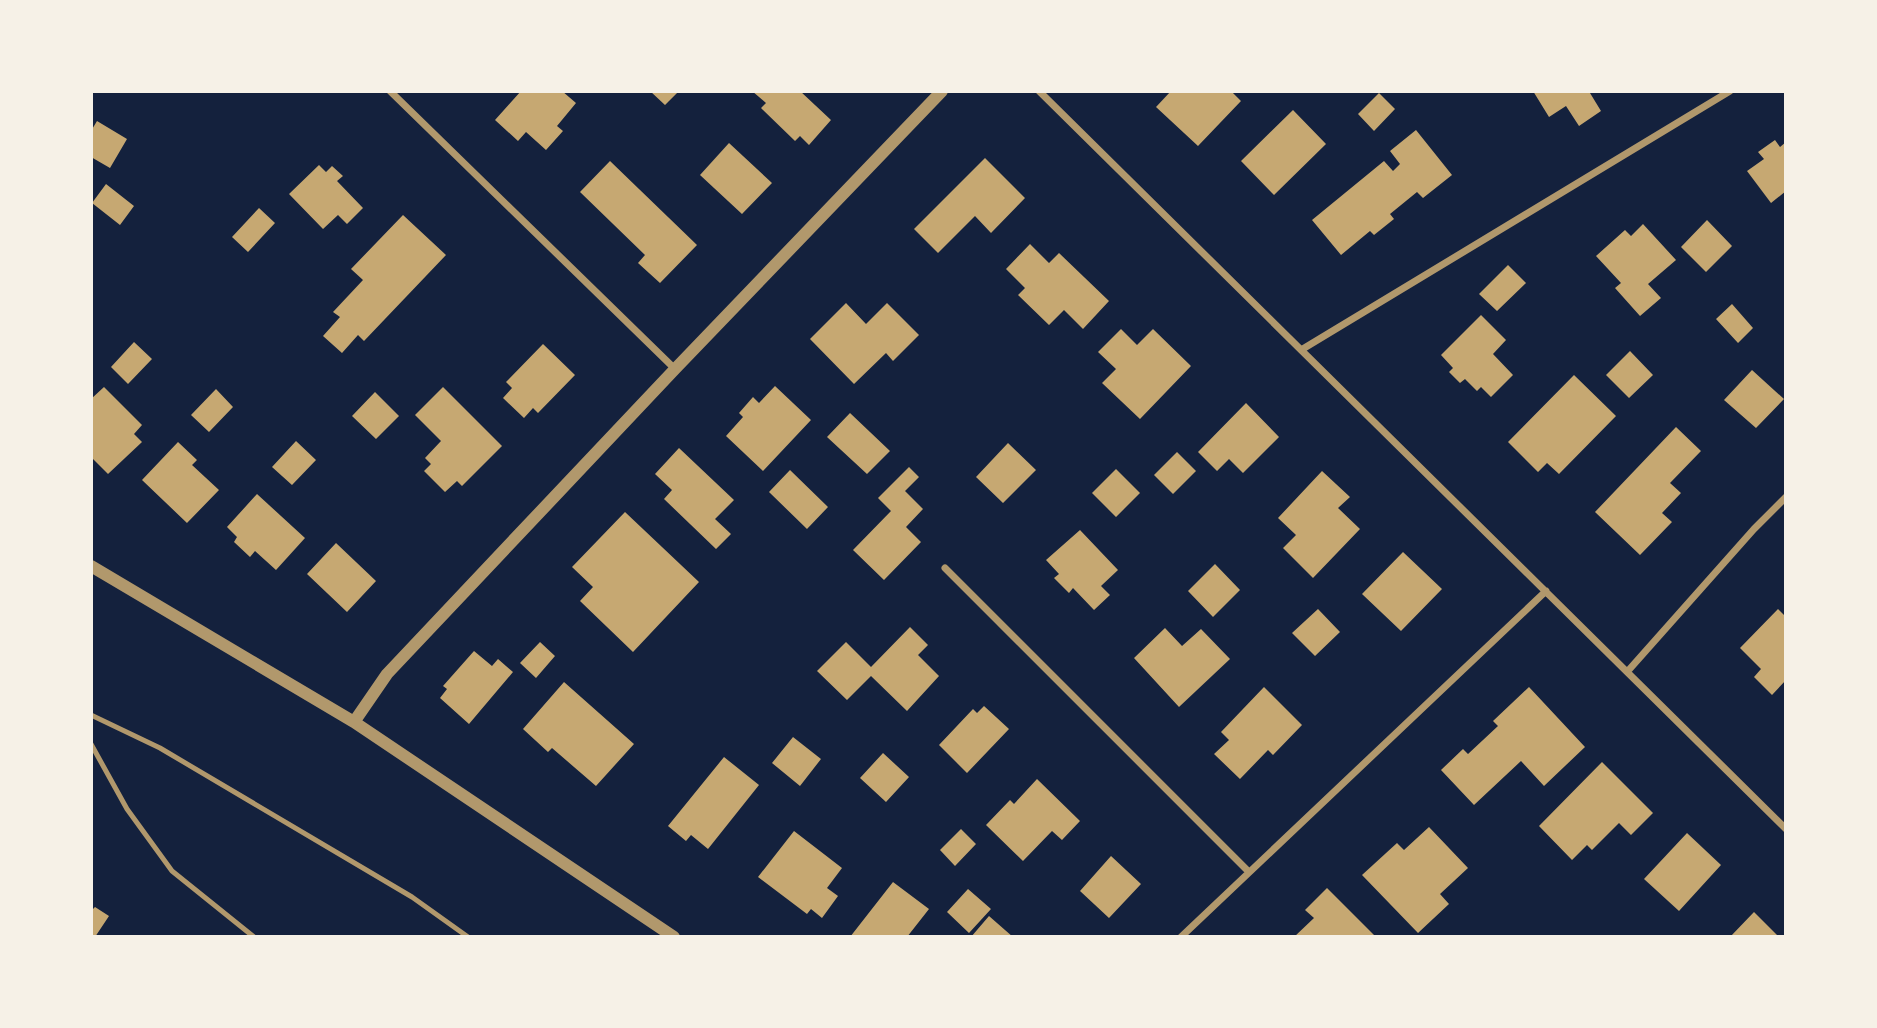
<svg xmlns="http://www.w3.org/2000/svg" width="1877" height="1028" font-family="Raleway,sans-serif">
  <rect width="100%" height="100%" fill="#14213d"/>
  <path fill="#c6a872" d="M521,91H562L576,103L557,126L563,131L546,150L526,132L518,141L495,120Z
    M650,91H679L665,105Z
    M752,91H800L831,120L809,145L800,136L795,141L761,108L766,103Z
    M1171,91H1231L1241,101L1198,146L1156,107Z
    M1533,91H1594L1590,93L1601,111L1579,126L1566,106L1549,117Z
    M1379,93L1395,109L1374,131L1358,114Z
    M1293,110L1326,144L1274,195L1241,161Z
    M97,121L127,139L110,168L91,157V131Z
    M1416,130L1452,175L1423,198L1417,192L1390,214L1394,219L1374,235L1370,231L1341,255L1312,220L1384,161L1393,171L1400,164L1390,151Z
    M1775,140L1780,147L1786,142V191L1771,203L1747,171L1764,159L1758,152Z
    M729,143L772,183L742,214L700,175Z
    M985,158L1025,198L991,233L975,216L938,253L914,229Z
    M610,161L697,245L660,283L638,263L645,255L580,192Z
    M319,165L326,172L332,166L343,176L337,181L363,208L347,224L338,215L323,229L289,194Z
    M106,184L134,206L120,225L92,203Z
    M259,208L275,223L248,252L232,237Z
    M403,215L446,255L364,341L358,335L342,353L323,336L340,317L333,312L363,280L351,269Z
    M1707,220L1732,246L1706,272L1681,247Z
    M1643,224L1676,260L1648,284L1661,298L1640,316L1615,288L1621,283L1596,256L1625,230L1631,236Z
    M1030,244L1049,263L1059,253L1109,301L1083,329L1064,310L1049,325L1018,295L1025,288L1006,269Z
    M1508,265L1526,283L1497,311L1479,294Z
    M846,303L866,324L887,303L919,335L893,361L886,353L854,384L810,339Z
    M1732,304L1753,328L1738,343L1716,319Z
    M1481,315L1506,340L1493,354L1513,375L1491,397L1481,387L1477,391L1465,379L1460,383L1449,372L1453,368L1441,355Z
    M1121,329L1137,345L1153,329L1191,366L1140,419L1102,383L1116,369L1098,352Z
    M134,342L152,359L128,384L111,367Z
    M543,344L575,375L538,413L533,408L524,418L503,398L512,388L506,382Z
    M1630,351L1653,375L1629,398L1606,375Z
    M1752,370L1784,399L1756,428L1724,400Z
    M1574,375L1616,416L1559,474L1547,463L1538,472L1508,442Z
    M775,386L811,420L763,471L726,436L743,417L739,413L753,397L759,403Z
    M104,387L142,425L134,434L142,442L108,474L91,457V399Z
    M443,387L502,446L462,486L457,481L445,492L424,471L431,464L425,458L441,441L415,415Z
    M216,389L233,407L209,432L191,415Z
    M375,392L399,416L376,439L352,416Z
    M1246,403L1279,437L1243,473L1229,459L1217,471L1198,452Z
    M850,413L890,451L867,474L827,437Z
    M1676,427L1701,451L1670,483L1681,493L1662,513L1672,522L1640,555L1595,512Z
    M296,441L316,460L292,485L272,467Z
    M178,442L197,460L192,465L219,490L187,523L142,480Z
    M1008,443L1036,470L1003,503L976,477Z
    M679,448L734,500L715,519L731,534L716,549L664,499L672,490L655,474Z
    M1177,452L1196,471L1173,494L1154,475Z
    M909,467L919,477L905,491L923,509L906,527L921,542L884,580L853,550L891,511L878,498Z
    M1116,469L1140,493L1116,517L1092,493Z
    M790,470L828,507L807,529L769,492Z
    M1322,471L1350,497L1338,508L1360,529L1313,578L1283,548L1296,535L1278,518Z
    M257,494L305,538L276,570L255,551L250,557L234,542L237,537L227,527Z
    M625,512L699,582L633,652L580,601L593,587L572,567Z
    M1080,530L1118,570L1101,586L1110,595L1094,610L1073,588L1069,593L1054,578L1059,574L1046,560Z
    M336,543L376,581L347,612L307,574Z
    M1403,552L1442,589L1401,631L1362,594Z
    M1215,564L1240,590L1213,617L1188,591Z
    M1318,609L1340,632L1315,656L1292,633Z
    M1778,609L1786,617V680L1772,695L1754,677L1761,669L1740,648Z
    M910,627L928,645L918,655L939,676L907,711L871,676L847,700L817,671L846,642L871,667Z
    M1165,628L1182,646L1201,629L1230,659L1179,707L1134,658Z
    M540,642L555,656L536,678L520,663Z
    M474,651L492,666L498,659L513,672L469,724L440,698L447,689L443,686Z
    M564,682L634,744L596,786L552,748L548,752L523,729Z
    M1264,687L1302,725L1273,755L1268,750L1240,779L1214,754L1229,740L1221,732Z
    M1529,687L1585,747L1544,786L1521,761L1474,805L1441,770L1463,749L1468,754L1498,726L1493,721Z
    M984,706L1009,729L967,773L939,745L973,709L977,713Z
    M793,737L821,759L800,786L772,763Z
    M883,753L909,777L886,802L860,778Z
    M724,757L759,785L708,849L691,835L686,841L668,826Z
    M1602,762L1653,813L1631,835L1619,823L1592,850L1587,845L1572,860L1539,826Z
    M1037,779L1080,821L1062,840L1052,831L1023,861L986,825L1010,800L1014,804Z
    M1429,827L1468,868L1440,894L1449,904L1418,933L1362,875L1397,843L1404,850Z
    M961,829L976,844L955,866L940,850Z
    M794,831L842,868L827,888L838,896L822,918L811,909L807,914L758,877Z
    M1687,833L1721,865L1679,911L1644,879Z
    M1111,856L1141,884L1109,918L1080,891Z
    M893,882L929,909L907,937H850Z
    M1327,888L1376,937H1294L1314,918L1305,910Z
    M968,889L991,909L969,933L947,912Z
    M95,907L109,916L95,937H91V911Z
    M1754,912L1779,937H1730Z
    M989,916L1013,937H971Z"/>
  <g fill="none" stroke-linecap="round" stroke-linejoin="round">
    <path stroke="#b1986c" stroke-width="5" d="M91,715L160,748L412,897L468,937
      M91,744L127,809L172,871L254,937"/>
    <path stroke="#b1986c" stroke-width="7" d="M390,91L675,369
      M1039,91L1786,829
      M1301,350L1730,91
      M945,568L1249,872
      M1627,672L1754,529L1786,497
      M1181,937L1546,591"/>
    <path stroke="#b1986c" stroke-width="12" d="M91,566L354,722L674,937
      M354,722L387,674L675,369L942,91"/>
  </g>
  <rect width="1877" height="1028" fill="none" stroke="#f6f1e7" stroke-width="186"/>
</svg>
